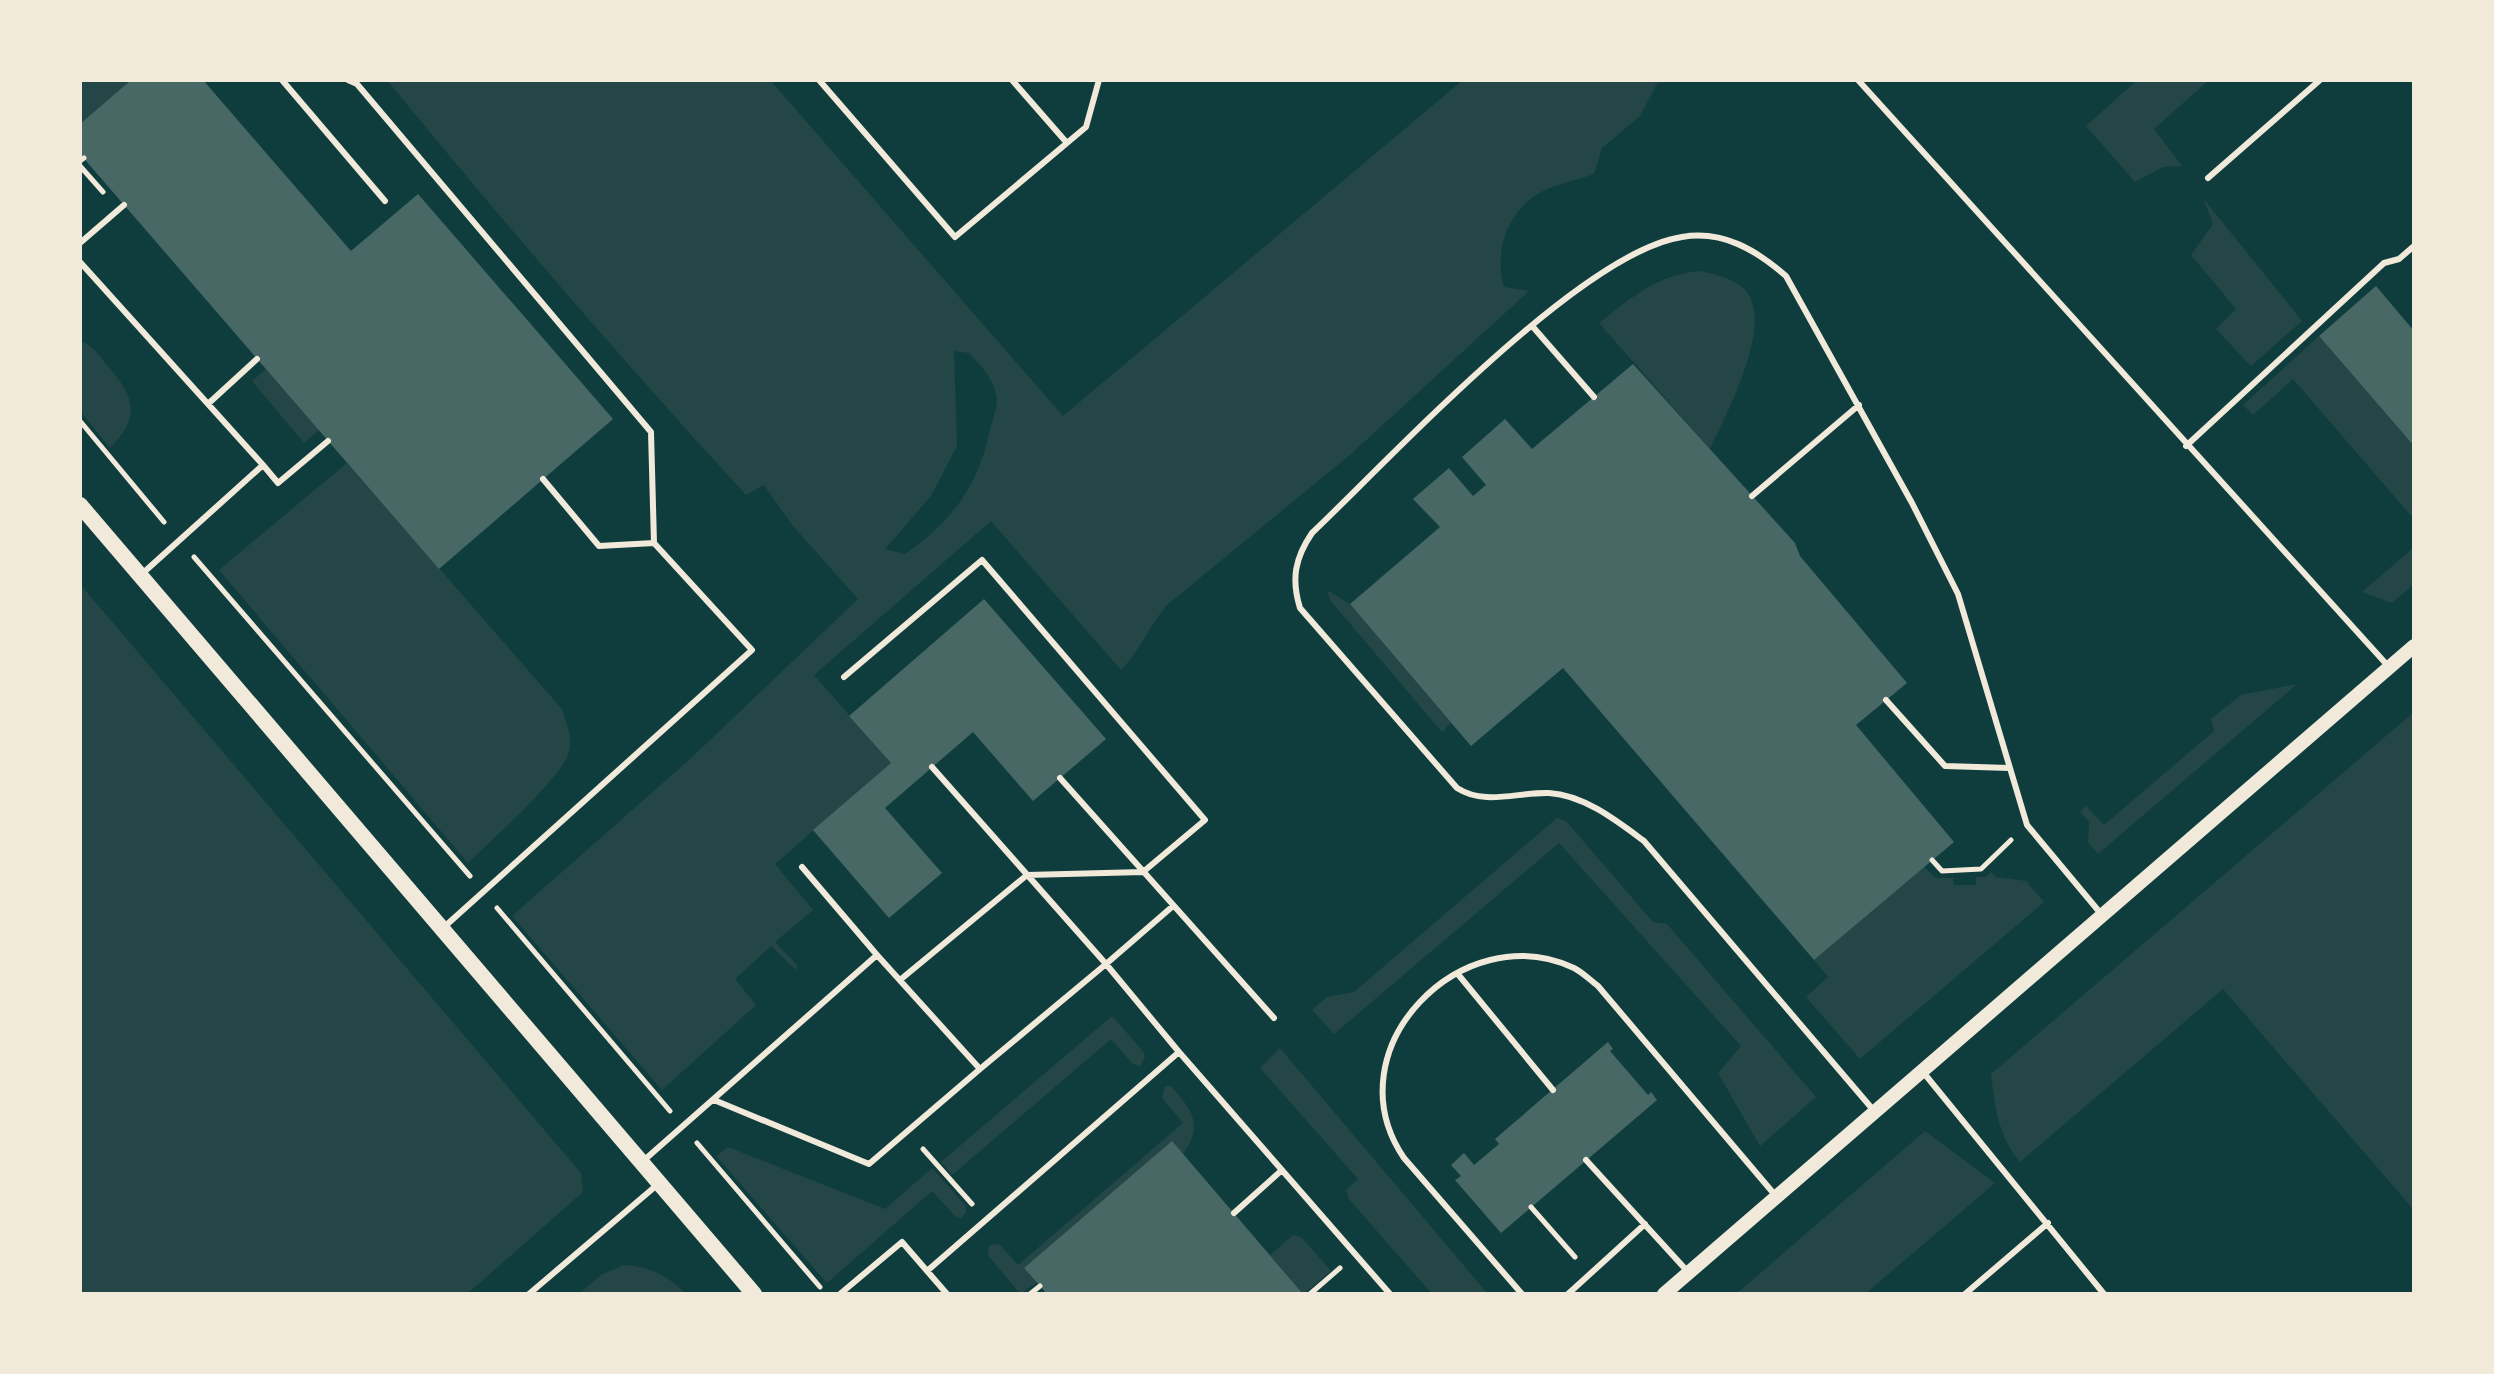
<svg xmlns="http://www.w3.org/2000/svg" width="2494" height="1374" font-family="'Roboto Condensed',sans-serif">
  <rect width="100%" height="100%" fill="#0f3d3e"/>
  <path fill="#244646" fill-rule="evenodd" d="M80,80H131L80,124Z
    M387,80H770L1063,416L1463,80H1659L1640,116L1602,148L1594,174C1575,181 1549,185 1533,197C1504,219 1495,253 1504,287L1529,291L1351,454L1167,605C1149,626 1140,651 1121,670L991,521L814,675L891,763L775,864L813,910L775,942L797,965L796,970L771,946L735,979L756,1005L662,1090L512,916L689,760L858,599L793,526L764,485L746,495C622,360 503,222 387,80ZM954,351L969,353C981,366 996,381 997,400C997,409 992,421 990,430C978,487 951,522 905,554L885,549L931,496L957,446Z
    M2137,80H2209L2154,129L2182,166L2163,167L2135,182L2086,126Z
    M2203,198L2302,321L2251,366L2216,329L2236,309L2191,255L2213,224Z
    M1701,271C1716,275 1735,278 1746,291C1774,325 1726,415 1710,449L1599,323C1632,297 1658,274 1701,271Z
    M2319,336L2414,446V584L2392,603L2362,592L2412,549L2413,518L2293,379L2253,415L2243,405Z
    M80,341C93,345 99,356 108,366C135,398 141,416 110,448L80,411Z
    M266,369L319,430L304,443L252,381Z
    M347,463L562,709C566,722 573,737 569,752C562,778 490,841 468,863L219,570Z
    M80,584L581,1173L583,1192L467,1294H80Z
    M1327,590L1350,604L1451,723L1442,732L1330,600Z
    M2297,684L2098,854L2088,842L2089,822L2080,812L2086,806L2104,825L2214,731L2211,719L2241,695Z
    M2414,712V1210L2223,989L2020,1162C1998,1135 1995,1108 1991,1074Z
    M1557,818L1566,821L1653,922L1667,924L1816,1097L1760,1146L1718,1073L1741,1046L1559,843L1334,1034L1312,1010L1327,997L1354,992Z
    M1924,867L1936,878H1953L1954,885H1976V877H1986L1991,872L1996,877L2026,881L2044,902L1860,1059L1806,997L1828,977L1814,960Z
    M1112,1016L1143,1051L1145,1057L1140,1066L1133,1064L1111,1039L952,1175L941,1162Z
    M1280,1048L1488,1294H1432L1349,1199L1346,1190L1358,1179L1260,1068Z
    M1165,1086H1171C1192,1110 1204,1125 1183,1154L1172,1142L1024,1268L1037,1283L1020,1294L988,1255L989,1245L999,1244L1018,1265L1183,1123L1162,1098Z
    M1925,1131L1995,1183L1865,1294H1736Z
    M728,1147L885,1209L932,1168L966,1206V1213L961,1218L955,1216L932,1191L827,1283L716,1156Z
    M1293,1235L1302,1238L1331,1271L1303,1294L1270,1255Z
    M624,1265C651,1267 667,1275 686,1294H579L601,1275Z"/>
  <path fill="#486865" d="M131,80H203L351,251L418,194L613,419L439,569L80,154V124Z
    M2376,286L2414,331V446L2319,336Z
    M1633,364L1795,543L1800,556L1907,683L1856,725L1954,842L1814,960L1563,668L1471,746L1350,604L1440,527L1413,499L1449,468L1473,496L1486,485L1462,457L1505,419L1532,449Z
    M984,599L1106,739L1033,801L973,732L885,808L942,873L889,918L813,830L891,763L849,716Z
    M1608,1042L1613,1049L1610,1051L1648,1095L1651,1092L1657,1100L1501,1233L1455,1180L1461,1176L1451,1165L1464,1153L1474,1165L1499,1144L1495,1139Z
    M1172,1141L1303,1294H1047L1024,1268Z"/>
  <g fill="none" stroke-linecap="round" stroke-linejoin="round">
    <path stroke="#f1e9da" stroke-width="5" d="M80,161L84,158
      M80,166L103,192
      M80,421L164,522
      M194,557L470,876
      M1932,860L1942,871L1981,869L2011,840
      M497,908L670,1111
      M697,1143L820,1287
      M923,1149L972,1204
      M1531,1207L1575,1257
      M1030,1294L1040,1286
      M1310,1294L1340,1268"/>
    <path stroke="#f1e9da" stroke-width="6" d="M282,80L385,201
      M348,80L357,84L651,432L654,543L752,650L443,928
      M819,80L955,237L1086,127L1099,80
      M1012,80L1067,143
      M1858,80L2389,667
      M2208,178L2320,80
      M80,243L124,205
      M80,262L263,465L143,573
      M1533,327L1594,397
      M209,403L257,359
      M2186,446L2384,263L2399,259L2414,246
      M263,465L278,483L328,441
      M543,479L599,546L654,543
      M1752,496L1859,405
      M844,677L982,560L1205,820L1143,872L1027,875L900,980
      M1886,700L1945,766L2009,768
      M932,767L1106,964L1173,906
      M1060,778L1274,1018
      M1457,973L1553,1090
      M980,1069L1106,964L1179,1052
      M1923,1072L2104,1294
      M714,1100L869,1164L980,1069L877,955
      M1875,1112L1644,841C1617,821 1584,795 1549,793C1517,792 1485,806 1457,788L1300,608C1291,579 1295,558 1312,533C1391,458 1581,252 1682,237C1723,230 1756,250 1786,276L1912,503L1958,594L2027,825L2102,915
      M1586,1160L1689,1273
      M642,1162L877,955L802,867
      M1234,1213L1282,1170
      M927,1271L1179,1052L1390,1294
      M529,1294L657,1185
      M840,1294L902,1242L947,1294
      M1522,1294L1404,1158C1330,1049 1463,915 1574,968C1582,972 1590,980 1598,986L1775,1195
      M1568,1294L1645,1224
      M1965,1294L2048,1223"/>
    <path stroke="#f1e9da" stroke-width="14" d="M1664,1294L2414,646"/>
    <path stroke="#f1e9da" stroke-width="16" d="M80,505L754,1294"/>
  </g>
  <rect width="2494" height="1374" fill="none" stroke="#f1e9da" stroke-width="164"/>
</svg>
